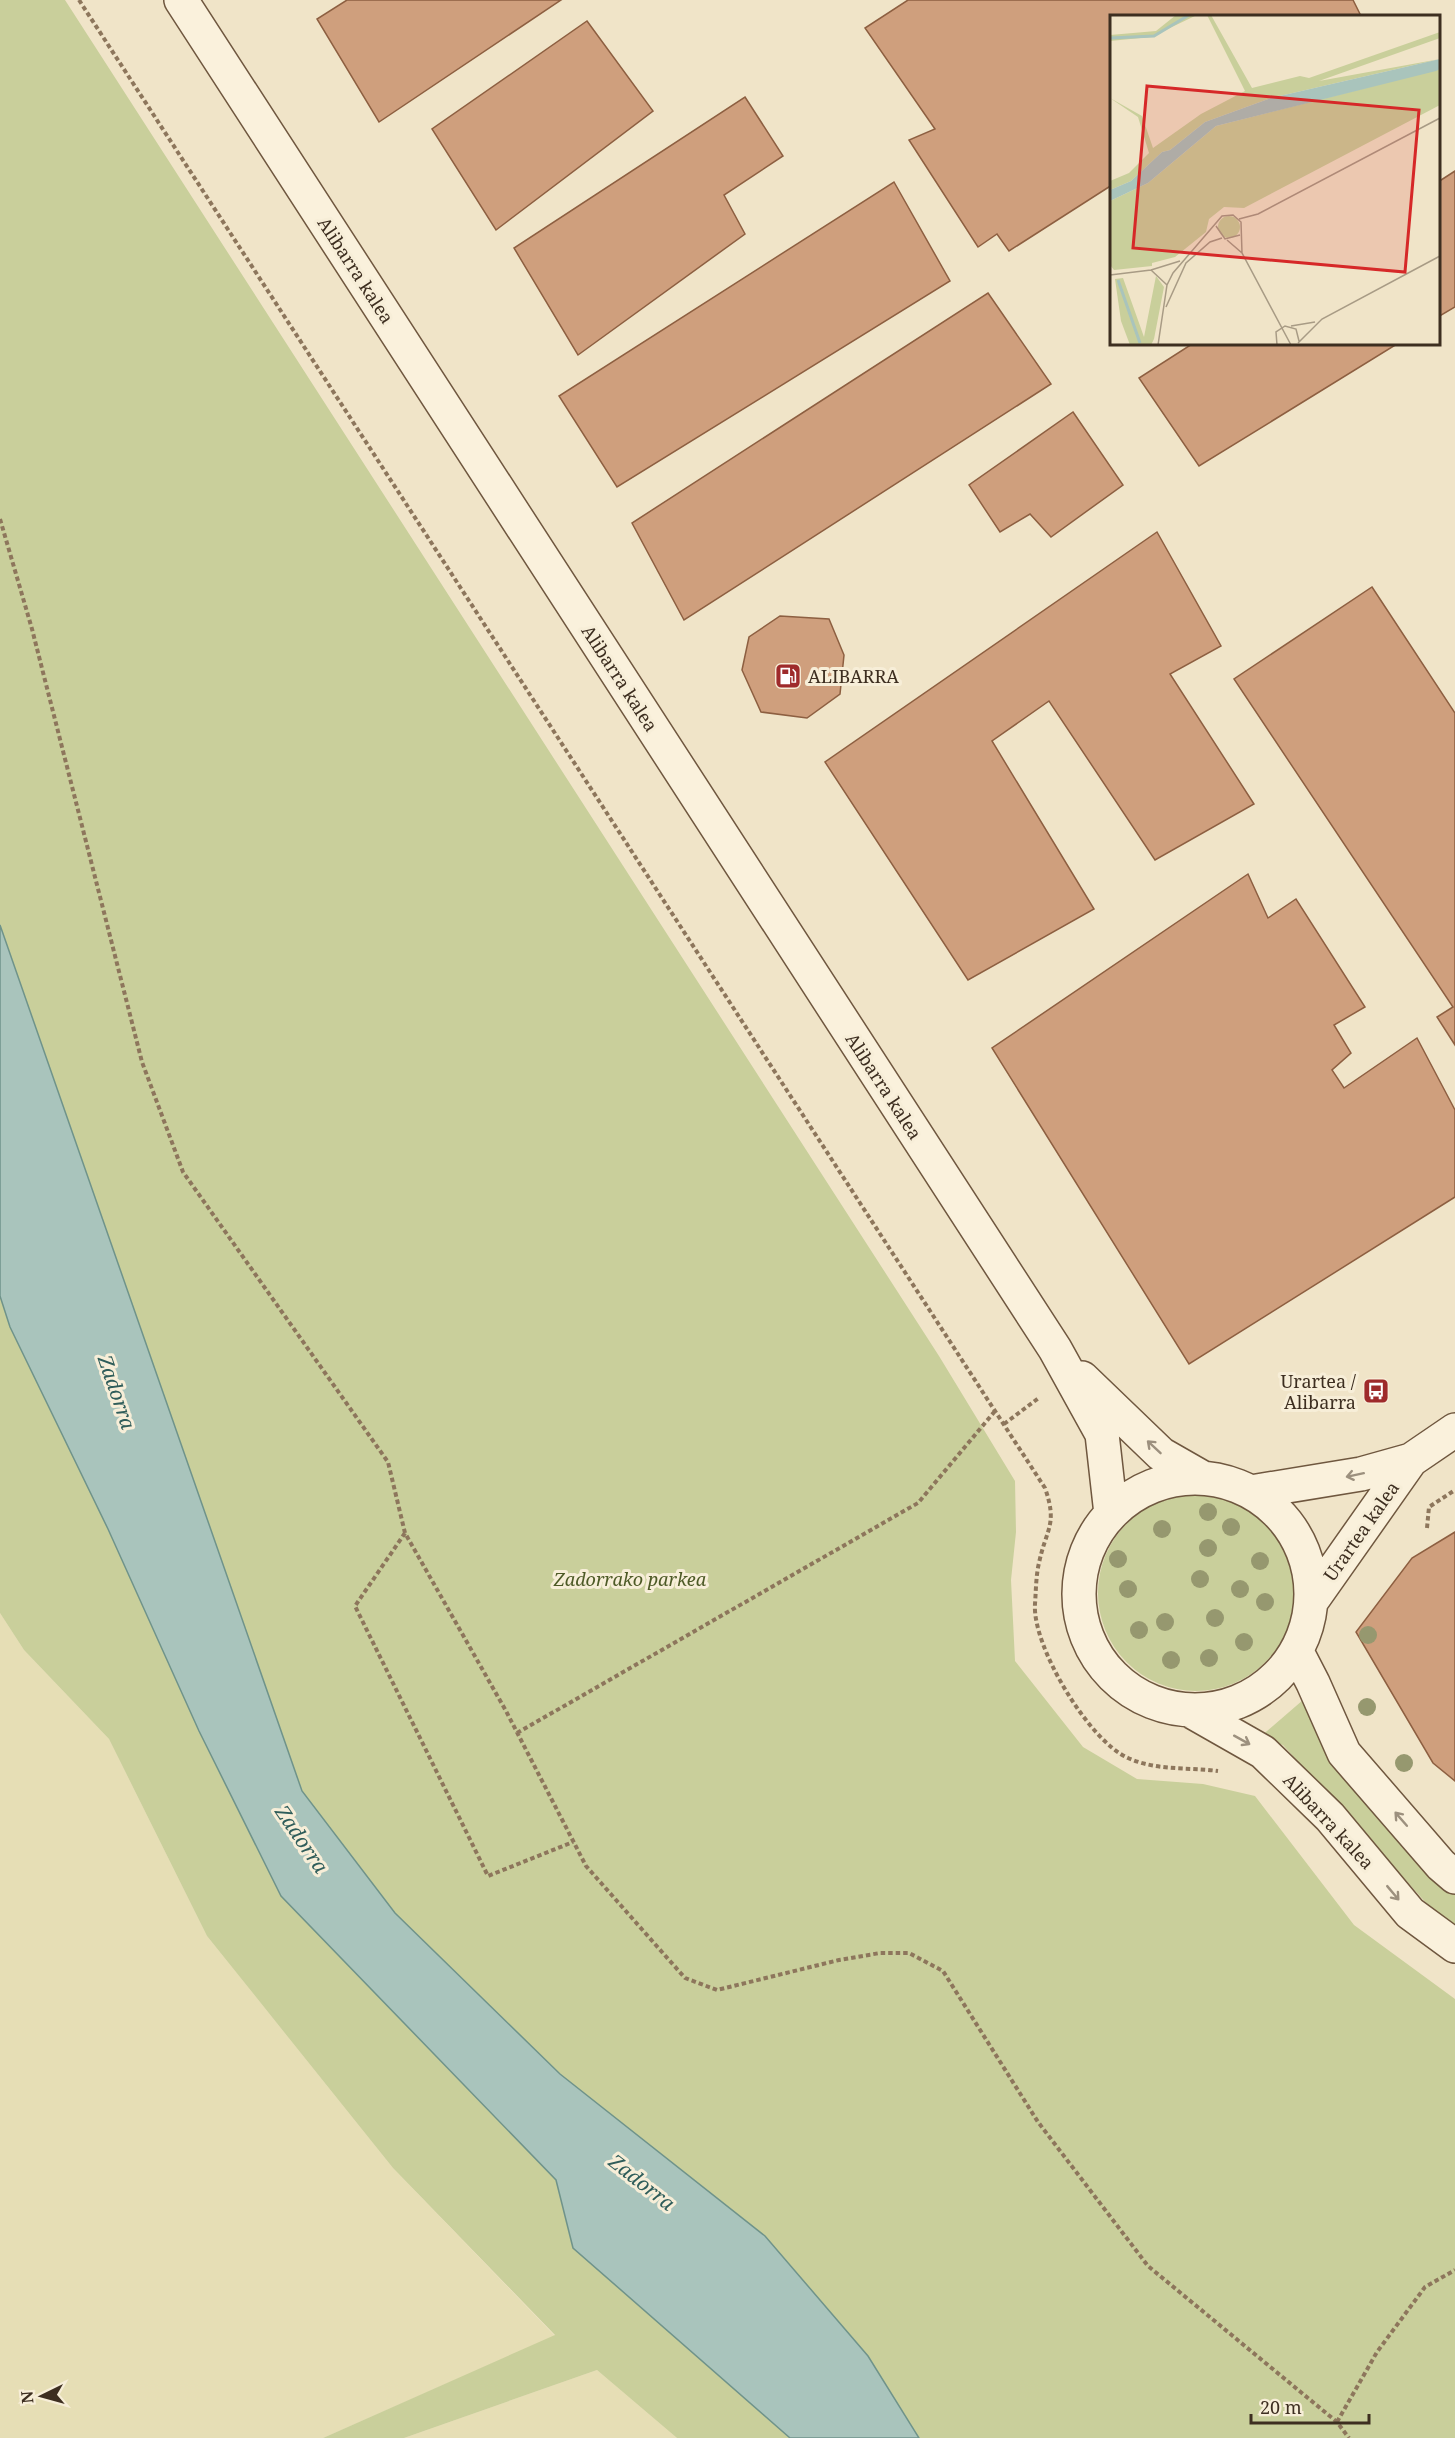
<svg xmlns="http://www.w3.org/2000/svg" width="1455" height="2438" font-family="'Noto Serif',serif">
  <rect width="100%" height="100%" fill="#f0e4c8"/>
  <path fill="#e6deb5" d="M0,1613L24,1650L109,1739L207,1936L393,2168L555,2336L323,2438H0Z
    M597,2370L677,2438H404Z"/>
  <path fill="#c9cf9b" d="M0,0H65L939,1356L1015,1481L1016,1532L1011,1580L1015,1661L1083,1747L1137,1779L1203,1784L1255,1796L1354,1925L1455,1999V2438H919L868,2356L765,2236L560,2074L395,1913L302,1791L0,925Z
    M0,1296L10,1327L108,1529L199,1731L281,1896L556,2180L573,2248L790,2438H677L597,2370L404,2438H323L555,2335L393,2168L207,1936L109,1739L24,1650L0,1613Z
    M1098 1593a98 98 0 1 1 196 0a98 98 0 1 1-196 0Z
    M1303,1700L1455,1889V1929L1438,1916L1283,1745L1260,1737Z"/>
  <path fill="#a9c4bc" stroke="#6f938a" stroke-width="1.5" d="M0,925L302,1791L395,1913L560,2074L765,2236L868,2356L919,2438H790L573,2248L556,2180L281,1896L199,1731L108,1529L10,1327L0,1296Z"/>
  <path fill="#cf9f7d" stroke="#8d5f41" stroke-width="1.5" d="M347,0H561L379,122L317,19Z
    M908,0H1353L1361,16H1112V185L1009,251L997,234L978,247L909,140L935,129L865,28Z
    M587,21L653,111L496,230L432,129Z
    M745,97L783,156L724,195L745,234L578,355L514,248Z
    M1455,171V307L1438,317V182Z
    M894,182L950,281L617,487L559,396Z
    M988,293L1051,384L684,620L632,523Z
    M1192,344H1397L1199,466L1139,378Z
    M1073,412L1123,485L1051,537L1030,514L1000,532L969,485Z
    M1157,532L1221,646L1170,674L1254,804L1155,860L1049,701L992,741L1094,909L968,980L825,762Z
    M1372,587L1455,713V1045L1437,1017L1453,1007L1234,679Z
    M780,616L829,619L844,655L840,694L807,718L761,712L742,670L749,637Z
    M1248,874L1268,918L1296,899L1365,1007L1334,1025L1351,1053L1332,1070L1344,1088L1417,1038L1455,1110V1197L1189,1364L992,1048Z
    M1455,1532V1781L1433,1763L1356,1632L1412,1558Z"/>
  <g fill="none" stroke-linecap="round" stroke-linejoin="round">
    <defs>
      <path id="secondary" d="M181,0L1055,1349L1102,1434L1111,1514
        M1082,1378L1161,1454L1203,1478
        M1079 1594a116 116 0 1 1 232 0a116 116 0 1 1-232 0Z
        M1251,1492L1361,1474L1411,1460
        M1311,1602L1411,1460L1455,1430
        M1297,1652L1313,1683L1344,1753L1441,1865L1455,1877
        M1191,1711L1263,1752L1330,1817L1410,1913L1455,1946"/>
    </defs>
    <use href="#secondary" stroke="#6f573f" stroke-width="36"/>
    <path stroke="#8d765c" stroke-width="4" stroke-dasharray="4.5 3" stroke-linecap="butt" d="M79,0L1045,1488C1058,1525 1046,1529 1039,1563C1036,1575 1036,1590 1035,1604C1032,1646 1089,1741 1128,1758C1157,1771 1187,1767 1218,1771
      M0,519L32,629L142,1062L183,1172L388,1462L405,1533L506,1711L586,1866L685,1978L717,1990L839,1960L880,1953H909L943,1971L1038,2122L1148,2266L1337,2422L1349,2438
      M1004,1424L1040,1397
      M1427,1528L1429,1507L1455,1490
      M405,1533L355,1606L488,1876L573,1842
      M517,1733L918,1503L995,1411
      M1337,2422L1377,2352L1425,2287L1455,2270"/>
    <use href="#secondary" stroke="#faf1dc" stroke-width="33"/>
  </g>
  <g fill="#96986f">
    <circle cx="1208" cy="1512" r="9"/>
    <circle cx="1231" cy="1527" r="9"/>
    <circle cx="1162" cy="1529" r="9"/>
    <circle cx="1208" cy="1548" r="9"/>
    <circle cx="1118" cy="1559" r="9"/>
    <circle cx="1260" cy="1561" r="9"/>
    <circle cx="1200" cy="1579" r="9"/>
    <circle cx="1128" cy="1589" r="9"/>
    <circle cx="1240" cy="1589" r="9"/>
    <circle cx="1265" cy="1602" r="9"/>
    <circle cx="1215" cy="1618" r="9"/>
    <circle cx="1165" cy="1622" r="9"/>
    <circle cx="1139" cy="1630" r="9"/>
    <circle cx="1368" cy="1635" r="9"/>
    <circle cx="1244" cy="1642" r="9"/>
    <circle cx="1209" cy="1658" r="9"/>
    <circle cx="1171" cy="1660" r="9"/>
    <circle cx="1367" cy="1707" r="9"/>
    <circle cx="1404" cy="1763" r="9"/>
  </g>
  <defs><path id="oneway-shaft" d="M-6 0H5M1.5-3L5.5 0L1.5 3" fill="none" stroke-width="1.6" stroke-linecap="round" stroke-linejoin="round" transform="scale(1.5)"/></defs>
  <g stroke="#9c907e">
    <use href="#oneway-shaft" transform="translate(1154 1447) rotate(-137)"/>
    <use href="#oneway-shaft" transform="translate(1355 1475) rotate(168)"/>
    <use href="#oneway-shaft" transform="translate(1242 1740) rotate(29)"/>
    <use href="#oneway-shaft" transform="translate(1401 1819) rotate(-131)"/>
    <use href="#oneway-shaft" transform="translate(1393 1893) rotate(50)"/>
  </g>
  <defs>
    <symbol id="fuel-square" viewBox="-11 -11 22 22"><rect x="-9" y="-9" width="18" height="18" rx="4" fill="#9e2a2b" stroke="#f7eed8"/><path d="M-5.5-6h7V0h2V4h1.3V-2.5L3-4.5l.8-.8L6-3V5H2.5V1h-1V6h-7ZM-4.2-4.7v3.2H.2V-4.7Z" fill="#fff"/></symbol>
    <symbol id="bus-square" viewBox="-11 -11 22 22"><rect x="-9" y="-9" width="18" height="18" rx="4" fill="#9e2a2b" stroke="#f7eed8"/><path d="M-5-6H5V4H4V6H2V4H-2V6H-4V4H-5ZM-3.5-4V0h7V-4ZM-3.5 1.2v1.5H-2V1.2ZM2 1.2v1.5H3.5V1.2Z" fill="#fff"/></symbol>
  </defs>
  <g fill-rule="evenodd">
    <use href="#fuel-square" x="773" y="661" width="30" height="30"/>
    <use href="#bus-square" x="1361" y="1376" width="30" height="30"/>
  </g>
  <g text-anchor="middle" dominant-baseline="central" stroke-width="6" stroke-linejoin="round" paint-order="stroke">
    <g font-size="18" fill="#3d2e20" stroke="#f7eed8">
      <text transform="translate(356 270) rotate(57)">Alibarra kalea</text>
      <text transform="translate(620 678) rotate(57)">Alibarra kalea</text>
      <text transform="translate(884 1086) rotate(57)">Alibarra kalea</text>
      <text transform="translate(1361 1531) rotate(-55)">Urartea kalea</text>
      <text transform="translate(1329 1821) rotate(47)">Alibarra kalea</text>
    </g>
    <g font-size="18" fill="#3d2e20" stroke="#f7eed8" text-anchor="start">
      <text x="808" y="676">ALIBARRA</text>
      <text x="1356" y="1381" text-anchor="end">Urartea /<tspan x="1356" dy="21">Alibarra</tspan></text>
    </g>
    <g font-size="18" font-style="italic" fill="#4d5a26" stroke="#f7eed8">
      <text x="630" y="1579">Zadorrako parkea</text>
    </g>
    <g font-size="20" font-style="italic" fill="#2f5d5a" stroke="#f7eed8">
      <text transform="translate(117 1392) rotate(71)">Zadorra</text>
      <text transform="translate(302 1839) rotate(56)">Zadorra</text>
      <text transform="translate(642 2182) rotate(38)">Zadorra</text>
    </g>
  </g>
  <g transform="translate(1110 15)">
    <rect width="330" height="330" fill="#f0e4c8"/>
    <path d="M66,0H87L41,22L0,26V20L46,16ZM97,0H101L142,73L190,61L199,63L330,17V23L209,66L330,44L161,83L95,107L60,135L52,137L21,166L0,175V166L19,158L39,138L28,102L0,83L32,101L43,133L91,99L135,76ZM330,54V90L134,193L114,192L99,204L96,217L65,242L42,248V251L4,255L0,250V186L38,168L106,111ZM108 212a11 11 0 1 1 22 0a11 11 0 1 1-22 0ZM46,261L54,272L44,324L41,330H20L11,306L5,264L13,263L34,322Z" fill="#c9cf9b"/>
    <path d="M330,44V54L326,56L106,111L38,168L0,186V175L21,166L52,137L60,135L95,107L161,83Z" fill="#a9c4bc"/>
    <path fill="none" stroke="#a9c4bc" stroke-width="3" d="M0,23L44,21L79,0M8,265L30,328"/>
    <path fill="none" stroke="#a89b85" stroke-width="1.5" d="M129,204L148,199L330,103M106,211L115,224L130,220M117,225L132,238L181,330M41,255L57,270M0,260L41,255L70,246M56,292L76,248L100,227L112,223M181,311L205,307M188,328L212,304L330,241M48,330L57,270L63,258L112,201L123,200L131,207L132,238M167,330L166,317L175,311L186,314L189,326"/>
    <path fill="#d62828" fill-opacity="0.15" stroke="#d62828" stroke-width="3" d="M37,71L309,95L295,257L23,233Z"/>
    <rect width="330" height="330" fill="none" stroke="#3d2e20" stroke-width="3"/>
  </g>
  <g transform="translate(42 2396) rotate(265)" stroke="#f7eed8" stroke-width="4.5" paint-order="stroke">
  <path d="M0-4.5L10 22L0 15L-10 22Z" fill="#3d2e20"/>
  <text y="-9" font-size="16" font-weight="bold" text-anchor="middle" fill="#3d2e20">N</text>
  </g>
  <path d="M1251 2414v9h118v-9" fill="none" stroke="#3d2e20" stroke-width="3"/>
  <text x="1260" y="2414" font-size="18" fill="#3d2e20" stroke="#f7eed8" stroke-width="4.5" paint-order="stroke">20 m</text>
</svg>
